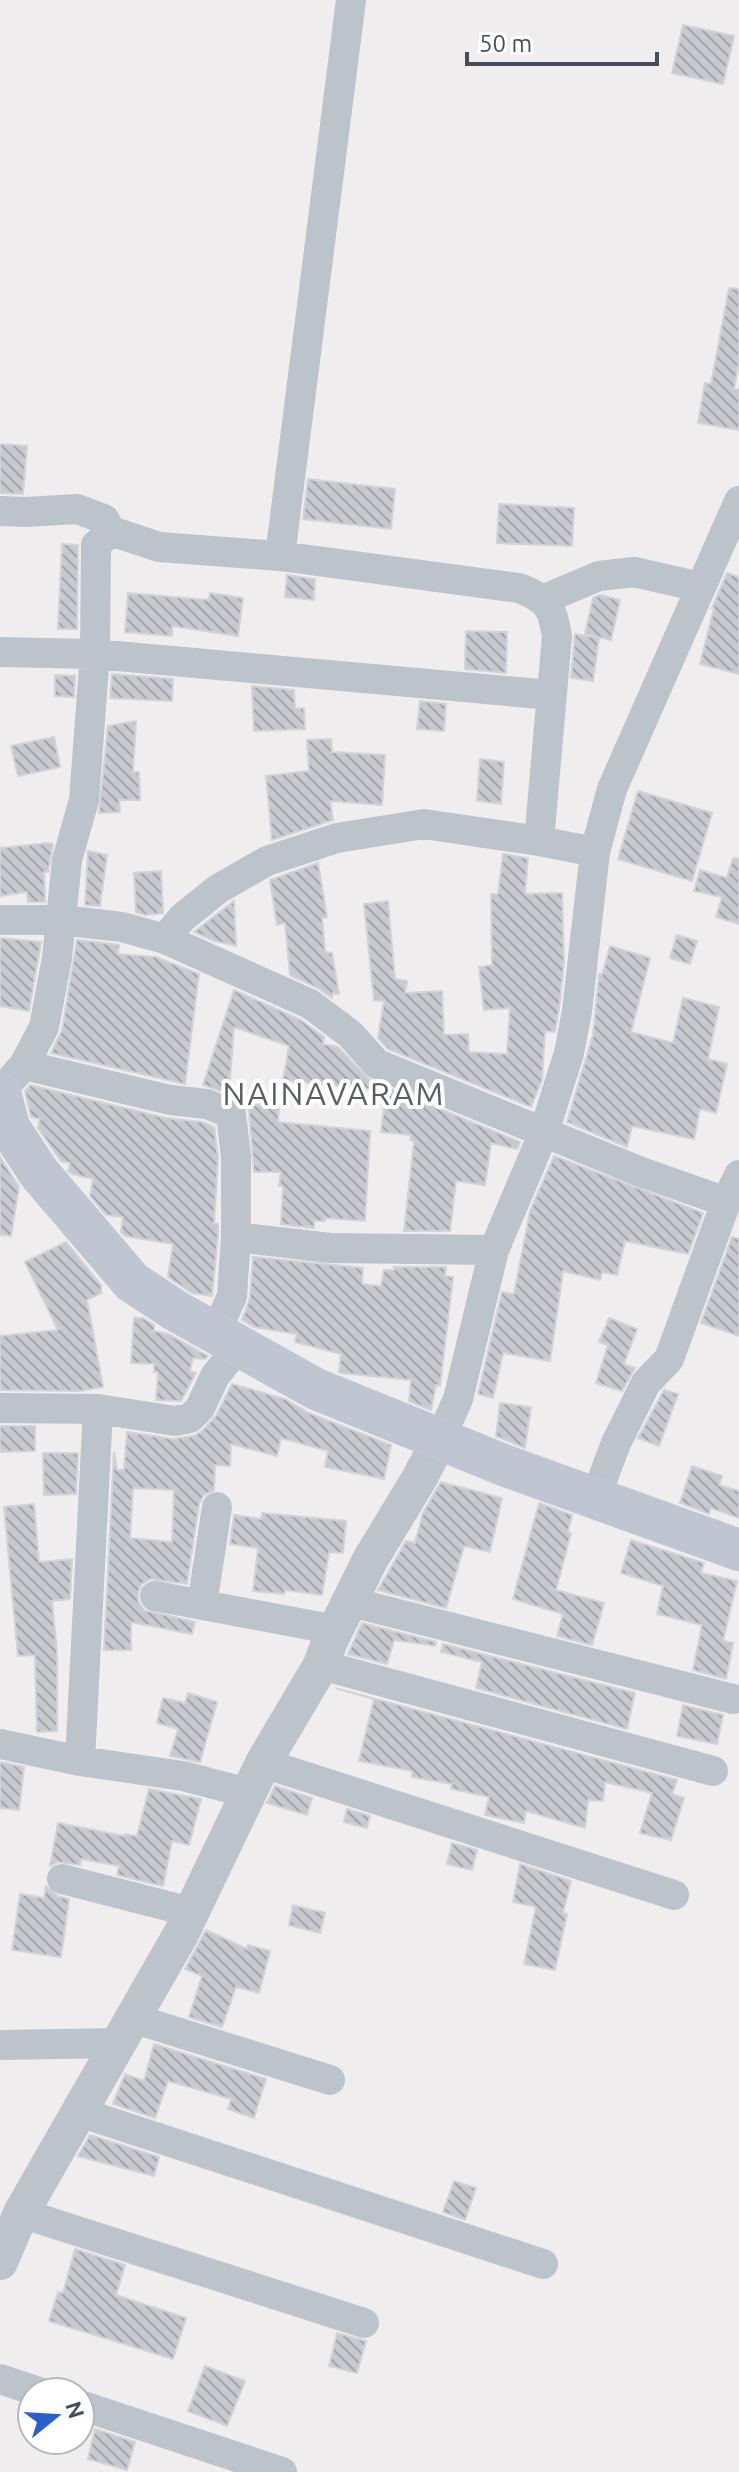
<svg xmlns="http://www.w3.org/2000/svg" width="739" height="2472" font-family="Ubuntu,sans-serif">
  <defs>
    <pattern id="building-back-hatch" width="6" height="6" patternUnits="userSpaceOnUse" patternTransform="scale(2)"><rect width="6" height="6" fill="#c7c9cf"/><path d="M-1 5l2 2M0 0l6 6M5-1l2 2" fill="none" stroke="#a3a5ab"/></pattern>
  </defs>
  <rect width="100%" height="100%" fill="#efeded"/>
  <path fill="url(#building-back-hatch)" stroke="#d1d3d8" stroke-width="2" fill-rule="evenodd" d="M683,25L734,36L723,84L672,73Z
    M729,288L739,289V361L734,389L739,390V430L698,423L705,383L711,384Z
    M0,444L27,446L23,494L0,493Z
    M308,479L395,489L391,529L303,519Z
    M499,504L574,508L572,546L497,543Z
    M62,544L78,545L77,629H58Z
    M727,573L739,577V674L700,664L714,608H712Z
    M287,575L315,579L314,600L285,597Z
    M128,593L209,600L210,593L243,598L238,636L172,626V636L125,632Z
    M600,595L620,600L611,640L585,634L593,598Z
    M466,631L507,632L506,673L465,669Z
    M575,634L599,638L593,681L571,678Z
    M112,674L173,679L172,701L110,698Z
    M55,675L75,676L74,697L55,696Z
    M252,686L294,690L295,709L304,708L305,729L254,731Z
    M420,701L446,704L444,731L417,729Z
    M136,721L133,772H139L140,800H119L120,812L99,813L108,726Z
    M54,737L60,767L18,776L11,746Z
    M331,739L332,752L385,755L382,805L330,801L333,820L272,840L266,776L309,771L307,740Z
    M480,759L504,762L501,804L477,801Z
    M638,791L712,813L692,881L618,859Z
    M48,843L53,844L48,872H44L45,902H28L27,892L0,896V848Z
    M88,851L107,855L100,906L85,905Z
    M503,854L528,858L525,894L562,893L564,963L559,1008L555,1032L545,1031L542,1080L531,1107L388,1049L378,1038L384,1001L374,1000L364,904L388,901L395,979L407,981L405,993L442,991L444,1035L468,1034L469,1052L507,1054L510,1008L484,1010L479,967L492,965L491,894H498Z
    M733,858L739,859V924L716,917L722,897L694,891L700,870L727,878Z
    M318,863L327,917L322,918L325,952L332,953L339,994L333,993L332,998L318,988L290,975L285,923L277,925L270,880Z
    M161,871L163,913L146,915L136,912L134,873Z
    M234,901L236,946L214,941L194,932Z
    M677,935L697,941L690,964L670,958Z
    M0,938L41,942L29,1011L0,1006Z
    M77,940L119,945L118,954L156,957L199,974L185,1084L51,1053L62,1030Z
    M610,946L650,958L631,1032L673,1043L683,998L719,1007L708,1059L727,1064L716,1113L700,1109L694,1139L632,1126L627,1147L567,1122L593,1035L599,974L602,975Z
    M234,990L301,1020L324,1037L323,1044L338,1047L370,1080L520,1142L517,1149L491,1143L485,1185L456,1181L450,1231H404L414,1141L410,1140L411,1135L381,1132L386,1091L283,1080L289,1046L234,1027L229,1094L203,1085Z
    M30,1085L166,1118L202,1122L214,1127L218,1158L214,1224H218V1236L212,1296L192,1293L168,1277L173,1244L125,1236L121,1232L123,1217L106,1215L90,1196L93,1179L72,1174L68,1171L70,1163L61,1161L38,1128L40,1119L31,1117L25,1091Z
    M246,1104L279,1106L278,1122L370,1131L365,1221L325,1218V1221H314V1228L281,1224L283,1186H279L281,1172H254L249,1112Z
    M554,1156L703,1213L688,1254L625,1241L617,1275L602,1272L600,1280L563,1271L550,1361L503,1353L493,1398L478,1394L502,1292L514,1294L530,1211Z
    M0,1157L19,1187L11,1236L0,1235Z
    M732,1237L739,1239V1336L701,1323Z
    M66,1242L101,1285V1293L87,1300L103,1387L79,1391L0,1390V1336L58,1330L25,1262Z
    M253,1257L363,1268L362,1284L381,1286L384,1270H394V1267H446L445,1276L453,1277L440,1386L436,1385L431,1410L409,1401L411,1380L341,1373L339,1372L341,1354L295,1342L297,1334L254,1327L242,1320L250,1298Z
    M134,1318H143L154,1325V1331L168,1334L208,1356L205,1359L193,1358L190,1371L196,1373L181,1401L156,1400L158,1372H154V1364L131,1363Z
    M609,1318L637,1329L624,1364L635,1368L622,1391L596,1383L608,1345L599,1342Z
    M232,1384L285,1399L309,1413L391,1445L384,1479L325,1467L328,1451L281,1438L277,1456L231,1444L230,1466L215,1465L214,1490L204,1495L199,1504L187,1584L150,1579L142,1584L138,1592V1601L144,1610L195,1622L192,1634L131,1622V1650H104L114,1452L117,1470H124L127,1432L173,1439L194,1436L202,1431L216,1416ZM133,1488L174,1490L172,1542L130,1538Z
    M664,1390L678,1394L659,1446L638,1438Z
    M500,1403L531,1407L525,1448L496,1436Z
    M0,1426H35V1451L0,1452Z
    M43,1453H78L76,1494L44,1495Z
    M692,1466L722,1476L719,1485L739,1491V1518L711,1508L709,1514L680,1503Z
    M441,1482L502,1498L490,1552L464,1546L446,1608L378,1590L406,1541L415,1543L423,1513Z
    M539,1503L572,1515L568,1532L571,1533L556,1590L604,1603L592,1645L557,1636L563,1614L513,1599Z
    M34,1504L39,1562L72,1559L70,1599L52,1601L57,1653V1731L37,1732L35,1655L18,1656L4,1507Z
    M262,1513L346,1521L343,1553L329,1552L322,1595L285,1590L284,1594L253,1591L258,1548L230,1544L234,1515L261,1519Z
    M631,1540L704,1563L701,1573L737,1581L723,1641L733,1643L726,1679L693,1670L702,1625L657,1614L663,1586L621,1573Z
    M362,1623L436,1642L435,1646L394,1640L387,1664L348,1654Z
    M443,1644L635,1693L627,1729L476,1688L482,1662L441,1652Z
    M335,1688L677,1780L672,1794L684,1798L671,1840L640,1833L652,1793L605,1782L603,1801L588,1800L585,1828L526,1811L524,1823L485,1815L489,1797L451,1789L452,1784L412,1777V1771L359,1761L374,1699Z
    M188,1693L217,1702L200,1762L170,1756L178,1729L157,1723L163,1698L185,1703Z
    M683,1705L723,1715L717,1744L677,1736Z
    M0,1762L24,1767L19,1810L0,1808Z
    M275,1786L312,1798L307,1815L267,1803Z
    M149,1789L201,1799L189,1845L172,1841L163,1886L117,1875L119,1866L81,1859L80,1865L58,1862L50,1866L58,1823L124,1836L125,1834L137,1836Z
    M347,1809L370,1816L367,1828L344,1822Z
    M452,1843L477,1850L472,1870L447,1864Z
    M520,1864L571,1881L563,1913L567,1914L555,1970L524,1964L536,1907L513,1902Z
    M46,1886L57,1896L69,1899L61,1957L12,1950L20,1894L44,1898Z
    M293,1905L325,1913L320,1933L289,1925Z
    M206,1930L247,1949L248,1945L270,1951L259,1993L236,1987L222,2027L189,2017L202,1976L185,1969Z
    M154,2044L266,2079L254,2118L228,2109L231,2099L168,2081L155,2118L113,2104L125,2074L144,2081Z
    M90,2135L159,2157L154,2176L78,2156Z
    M454,2181L476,2188L465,2220L443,2212Z
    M75,2249L125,2265L116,2295L186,2318L173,2359L49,2321L58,2292L63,2293Z
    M337,2333L366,2341L357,2373L329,2366Z
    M205,2366L245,2381L227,2426L188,2411Z
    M95,2429L135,2442L127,2470L88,2459Z"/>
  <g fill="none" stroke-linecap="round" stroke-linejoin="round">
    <path stroke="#bdc3cb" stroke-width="30" d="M0,511L25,512L77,509L104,519L111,531
      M280,556L351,0
      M542,600L599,576L634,572L700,587
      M0,652L95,654L551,695
      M0,920H61L122,927L165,939L310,1004L350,1034L377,1064L641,1172L726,1202
      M165,939L182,918L218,889L267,861L337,838L424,824L539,841L595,852
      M24,1065L170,1100L207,1104L231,1114L236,1157V1237
      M0,1092L24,1065L44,1027L57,958L67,860L84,800L95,654L96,545L111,531L159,547L280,556L519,588C547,599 552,606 557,636L539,841
      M215,1334L232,1296L236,1237L330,1248L494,1250
      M0,1408L98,1409L175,1421L190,1418L200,1408L215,1376L238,1347
      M440,1439L458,1399L494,1250L544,1132L569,1053L577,1011L595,852L612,789L739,501
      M595,1499L616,1443L646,1383L669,1359L726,1202L739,1175
      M155,1596L336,1630
      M351,1602L733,1699
      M202,1605L217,1507
      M321,1665L713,1771
      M0,1744L80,1761L183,1776L248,1793
      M80,1761L98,1409
      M263,1763L674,1895
      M62,1879L191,1912
      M132,2018L330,2080
      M0,2045L118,2043
      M79,2112L543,2264
      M21,2213L364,2323
      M0,2379L39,2392
      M80,2405L282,2472"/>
    <path stroke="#bdc3cb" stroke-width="36" d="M0,2262L21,2213L181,1934L263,1763L321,1665L329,1643L370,1560L419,1479L440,1439"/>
    <path stroke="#bfc6d2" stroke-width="42" d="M0,1092L9,1127L39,1173L132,1282L176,1311L316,1389L506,1466L739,1550"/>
  </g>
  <g text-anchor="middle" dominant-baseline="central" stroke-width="8" stroke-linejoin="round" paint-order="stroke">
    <g font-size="32" letter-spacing="2" fill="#5a5d61" stroke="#fff">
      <text x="334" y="1093">NAINAVARAM</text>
    </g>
  </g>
  <g transform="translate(56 2416) rotate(72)"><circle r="38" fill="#ffffff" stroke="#b5b8bc" stroke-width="2"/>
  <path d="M0-6L14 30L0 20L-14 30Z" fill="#2a60cd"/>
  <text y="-12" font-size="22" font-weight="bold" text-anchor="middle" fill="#474e58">N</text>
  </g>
  <path d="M467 52v12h190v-12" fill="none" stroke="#474e58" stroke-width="4"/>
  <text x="479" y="52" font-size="24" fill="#474e58" stroke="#ffffff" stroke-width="6" paint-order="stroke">50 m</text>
</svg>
